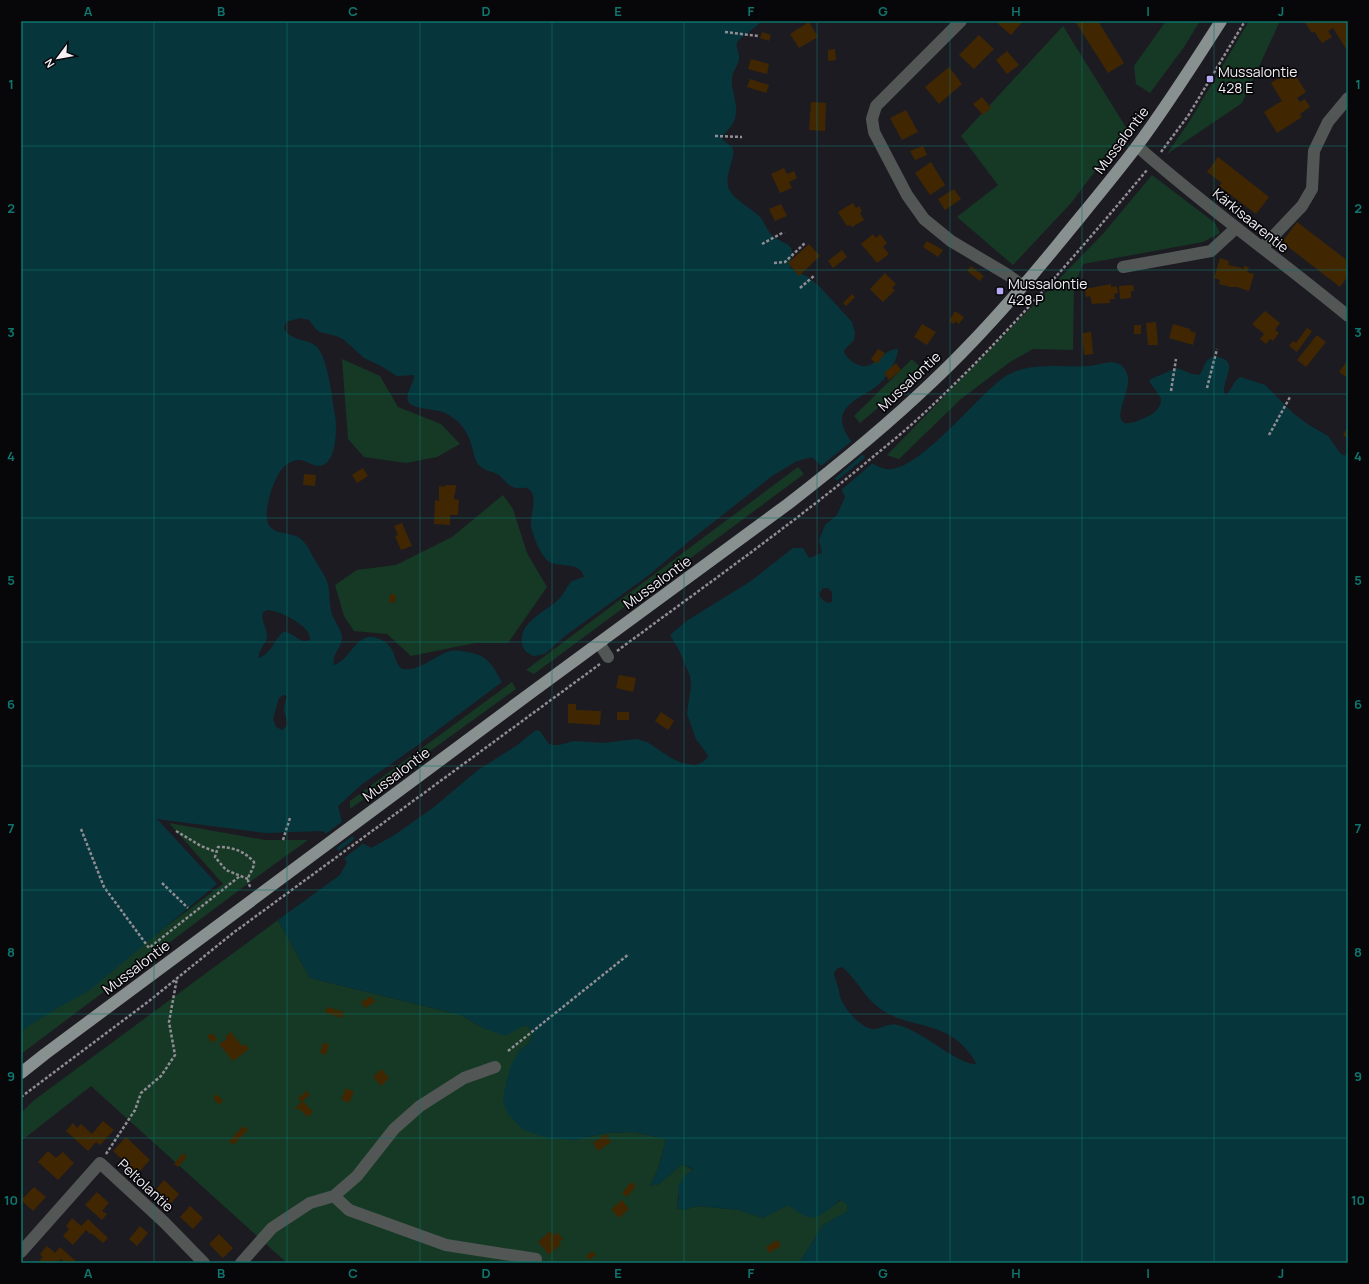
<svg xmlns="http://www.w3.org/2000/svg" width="1369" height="1284" font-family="Manrope,sans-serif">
  <rect width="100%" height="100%" fill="#1d1b22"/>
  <path fill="#163925" d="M1166,21H1200L1184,47L1150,93L1136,84L1134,66Z
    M1249,21H1280L1242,103L1167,154L1191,119Z
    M1063,26L1127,129L1071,203L1013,265L957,217L998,185L961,136Z
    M1152,175L1215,223L1220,233L1203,242L1083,264L1074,286L1073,350L1033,349L1010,362L961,399L899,459L887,455L1102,235Z
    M342,359L380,376L398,407L441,424L460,444L437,457L406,463L364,457L348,439Z
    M912,359L923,370L860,423L854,416Z
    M798,467L804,474L534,674L526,670Z
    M503,495L513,509L527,553L547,587L508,643H475L411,656L387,634L354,631L344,616L335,585L357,570L396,565L452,537Z
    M512,682L516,689L350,809V801Z
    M169,823L265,840H308L254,879L21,1054V1024L73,996L223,884Z
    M278,920L310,978L461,1015L485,1029L528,1026L533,1034L529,1043L519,1051L574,1140L606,1133L633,1132L666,1139L658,1169L650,1186L659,1184L682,1164L693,1170C675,1185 681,1187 677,1208L683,1210L698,1206L739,1210L763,1218L788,1205L808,1217L829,1209L841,1200L847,1204L848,1211L823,1225L800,1262L798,1263H287L91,1086L21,1141V1113L33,1101Z"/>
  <path fill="#06363c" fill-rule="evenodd" d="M21,21H762C755,28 743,35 738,41C734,46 740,53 739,59C738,66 732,71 732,79C731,92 739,105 735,118C733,127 725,131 722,139C725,142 729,144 732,147C738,155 723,175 729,189C735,201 750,207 759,216C765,222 767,231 773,236C778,241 787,242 791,248C795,254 787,262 791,269L808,277L820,287L852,322L855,332L854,340L844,350C844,354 847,357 850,360C874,379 878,349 898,349C898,353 896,358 894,363C890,371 885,379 878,385C867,395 840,403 842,422C844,435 855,446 863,455C869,461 877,468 886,469C918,474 978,394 1006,376C1021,367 1038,366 1056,366C1067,366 1078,367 1089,366C1097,365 1105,362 1113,362C1116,363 1119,364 1121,365C1127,370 1129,378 1128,384C1126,399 1106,434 1140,420C1149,417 1162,410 1161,398L1149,381L1151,379L1177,368L1192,374L1199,375C1204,370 1204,362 1209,359C1211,357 1215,357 1218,357C1242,362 1219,382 1225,395C1232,391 1233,381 1240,377L1265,385L1294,414L1309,425L1328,436L1340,453L1343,455L1348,456V1263H798L800,1262L823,1225L848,1211L847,1204L840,1200C832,1207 818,1221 807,1217C800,1214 794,1209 788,1205L763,1218L739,1210L698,1206L683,1210L677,1208L679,1197L678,1187L684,1177L693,1169L682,1164L659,1184L650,1186L658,1169L666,1139L633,1132L606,1133L574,1140L547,1138L523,1130L508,1114L503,1102L505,1088L511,1065L519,1051L529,1043L533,1034L528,1026H523L506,1036L485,1029L461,1015L310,978L278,920L340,875L347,862L323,831L265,833L157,819L217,884L90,990L49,1013L21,1031ZM300,318L309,320L316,329L320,332L336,336L343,339L364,358L381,366L395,375L398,376L414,375C415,383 405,392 408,401C411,410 438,408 447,414C459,420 468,431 471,444C474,451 474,461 480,466C485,471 493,471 499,475C504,479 507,485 513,487C518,490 526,485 530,490C538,498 530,515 531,526C533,536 539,551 546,559C554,570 580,559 584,577L572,581C566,587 564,595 557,601C545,612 519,622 522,643C523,650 528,654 534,656L545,654L565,636L649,575L688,542L772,476L797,461L812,457L838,482L845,497L837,515L825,525L819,540L822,553L809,558L803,548H793L751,581L688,620L670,635L679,650L690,676L691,686L687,714L696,739L707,754L708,757L703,762L695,765L682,763L671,758L647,742L637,739L603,743L574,741L559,745H552L548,743L540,731L536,730L516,746L478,770L434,807L393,836L371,848L354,838L342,822L338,806L361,785L415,747L502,682C492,665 488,655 467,652C462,651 456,650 451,651C434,655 421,672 402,669C392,661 398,648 380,639C376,638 372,636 368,637C353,641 348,661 334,665C331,654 343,647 342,636C340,627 333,620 331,611C329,602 330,593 328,584C325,574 314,560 309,549C306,544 302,539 296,536C282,531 264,535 267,510C269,494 278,460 299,460C306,460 312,466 319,466C337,465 337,428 335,415C332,399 328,357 316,346C306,338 291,342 284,328L286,322ZM823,588H828L832,592V601L830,603C824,602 821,599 819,594ZM268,610C280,611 312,626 310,640C299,645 294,631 283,632C274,640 272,653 259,658C258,650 265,645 267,637C268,628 260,621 263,612ZM283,695L287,696C286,701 284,705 284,709C284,718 293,723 282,730L276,727L273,719L279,698ZM842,967C857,979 865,999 882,1010C909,1028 942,1021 966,1049C970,1054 975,1059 976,1064C959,1066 920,1029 897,1025C882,1022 878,1037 860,1023C851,1016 843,1006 840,996C839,992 839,988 837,984C836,980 834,977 834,972L838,968Z"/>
  <path fill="#1d1b22" d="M853,440L864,453L833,480L820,467Z
    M867,456L874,462L840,491L835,482Z
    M343,821L354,835L335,849L324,835Z
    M357,837L365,842L343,859L337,852Z"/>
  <path fill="#402702" d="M995,21H1023L1011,35Z
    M1075,21H1098L1124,63L1108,73Z
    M1304,21H1348V52L1333,28L1328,31L1332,37L1322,43L1314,31L1312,33Z
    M809,22L818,37L799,48L790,34Z
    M762,32L771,35L769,41L760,38Z
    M979,35L994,49L974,69L959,55Z
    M835,49L836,60L828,61V50Z
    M1007,51L1019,65L1007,74L996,60Z
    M751,59L769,64L767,74L748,69Z
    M949,67L962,84L939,104L925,87Z
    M1290,67L1306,92L1297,98L1300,102L1305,99L1310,107L1300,114L1302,117L1277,133L1264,112L1282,101L1271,83L1282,76L1280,73Z
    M750,79L769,85L766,93L747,87Z
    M982,97L991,108L983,115L973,104Z
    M811,102L826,103L825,131L809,130Z
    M906,110L918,132L902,140L890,118Z
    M923,146L927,155L915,160L910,151Z
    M1218,157L1269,197L1256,214L1219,186L1222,183L1207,172Z
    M931,162L945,185L930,195L915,173Z
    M784,168L787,174L794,171L797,178L789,182L792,188L780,193L771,174Z
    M954,189L961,199L945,210L938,199Z
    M853,203L856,208L859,206L862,211L860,213L864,220L852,227L850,225L847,226L838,212Z
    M781,204L787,216L775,221L769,209Z
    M1297,222L1348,261V276L1340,287L1282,242Z
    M873,234L876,238L880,234L887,243L883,247L889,254L877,263L861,244Z
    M927,241L943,250L938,257L923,247Z
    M809,244L820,256L799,276L788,263Z
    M842,250L847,257L833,268L828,261Z
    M1220,258L1229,261L1228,265L1242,268L1243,270L1244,266L1249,267L1247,272L1254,274L1249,291L1237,287H1230L1219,284L1220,280L1214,278Z
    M971,266L984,276L980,281L967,271Z
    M885,273L896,284L892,288L895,290L883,302L870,289Z
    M1111,284V287L1117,286L1118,293L1114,294L1115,299H1110V303L1092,304L1090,296L1086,297L1085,289Z
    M1133,285L1134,291H1131V298L1120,299L1119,286Z
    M852,294L855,297L846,306L843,303Z
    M955,311L964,317L959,324L955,321L954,324L949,321Z
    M1265,311L1280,323L1275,330L1279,333L1273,341L1270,339L1266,344L1260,339L1264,334L1252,324Z
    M1156,322L1158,345H1148L1146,323Z
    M922,324L936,332L927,345L914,337Z
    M1173,324L1190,329V331L1196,333L1193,345L1169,338Z
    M1134,325H1141V334H1134Z
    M1307,328L1312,331L1297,352L1289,346L1293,341L1296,343Z
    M1091,332L1093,354L1084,355L1082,333Z
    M1317,335L1326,342L1306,367L1297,360Z
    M878,349L885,353L877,364L871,359Z
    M1348,360V378L1339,372Z
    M896,363L901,370L889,380L884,373Z
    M1348,427V439L1343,435Z
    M363,468L368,476L357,483L352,475Z
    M304,474L316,475L315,486L303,485Z
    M445,485H456L455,495L454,494V499L459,500L458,515H450V525L434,524L435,500L439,501V486L445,487Z
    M402,523L412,546L401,550L395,536L398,535L394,526Z
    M390,594L396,595L395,603L389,602Z
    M619,675L636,678L633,692L616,688Z
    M568,704H576V710L601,711L600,725L568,723Z
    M617,712H629V720H617Z
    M661,712L674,721L668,730L655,721Z
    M372,996L375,1002L365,1008L361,1002Z
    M327,1007L344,1012L342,1018L325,1013Z
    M231,1032L242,1046L245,1044L249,1049L233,1061L219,1044L227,1039L225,1037Z
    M212,1033L217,1039L212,1043L207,1036Z
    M323,1043L329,1044L326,1055L320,1053Z
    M381,1069L389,1078L381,1086L373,1077Z
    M346,1088L354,1092L349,1103L341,1099Z
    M307,1091L310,1095L301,1102L298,1098Z
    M217,1094L223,1101L219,1105L213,1098Z
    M303,1101L313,1112L307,1117L299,1108L297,1110L295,1108Z
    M103,1121L114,1130L100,1145L96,1142L88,1151L66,1131L73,1123L77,1128L81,1124L92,1134Z
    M243,1126L248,1130L233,1145L229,1141Z
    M606,1134L611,1142L598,1151L593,1143Z
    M126,1137L150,1160L137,1174L113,1151Z
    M48,1151L56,1158L63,1152L74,1163L58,1180L38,1162Z
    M183,1153L187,1157L178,1167L174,1164Z
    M164,1180L179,1194L168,1207L153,1193Z
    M631,1182L636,1186L627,1197L622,1193Z
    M34,1187L46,1197L33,1211L21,1200Z
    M97,1192L109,1203L102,1211L107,1214L102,1220L85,1205Z
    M622,1200L629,1209L619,1218L611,1209Z
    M190,1206L203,1218L193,1229L180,1217Z
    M72,1218L81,1226L88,1219L108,1238L103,1243L91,1233L90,1234L86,1230L73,1245L63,1236L69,1229L66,1226Z
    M140,1226L148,1233L137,1246L129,1239Z
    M550,1231L554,1236L557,1232L563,1239L559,1242L561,1244L549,1255L538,1242Z
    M219,1234L233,1248L223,1258L209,1244Z
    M777,1240L781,1246L769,1253L766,1247Z
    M47,1246L55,1253L60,1247L78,1263H65L61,1259L57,1263H37L43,1257L40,1254Z
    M592,1251L596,1255L589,1260L586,1256Z"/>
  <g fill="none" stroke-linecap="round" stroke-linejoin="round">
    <path stroke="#908e94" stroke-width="2.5" stroke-dasharray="3 2" stroke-linecap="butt" d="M725,32L758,36
      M715,136L742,137
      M1161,152L1188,116L1245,21
      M762,244L784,232
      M774,263L785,262L805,243
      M800,288L815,275
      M1207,388L1217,349
      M1171,391L1176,359
      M1269,435L1290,397
      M617,651C699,590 783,531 862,466C882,449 903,433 922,415C1004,339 1076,255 1147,170
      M81,829L104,887L149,948L240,876
      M176,831L201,846L216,852
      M283,840L290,818
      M248,879L226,870L215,857L218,847C233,847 244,851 254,862C254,873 243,876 251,888
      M162,883L188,908
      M508,1051L629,954
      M21,1097L149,1001L233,933L600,664
      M106,1154L135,1110L141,1093L161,1076L175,1055L169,1022L177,978"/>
    <path stroke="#525756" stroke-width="12" d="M961,21L876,106L872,119L874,132L907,195L924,219L951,241L1008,275L1023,286
      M1137,146C1204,206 1278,258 1348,316
      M1262,248L1302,206L1312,189L1314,151L1328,122L1348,98
      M1123,267L1211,251L1236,228
      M599,643L608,657
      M334,1196L357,1176L394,1129L420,1106L464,1078L495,1067
      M21,1252L100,1163L164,1222L204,1263
      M241,1263L272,1228L310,1203L334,1196L349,1210L446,1245L536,1259"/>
    <path stroke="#88918f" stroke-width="12" d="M21,1073L45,1054L532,692L788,504C837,466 886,426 931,383C977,340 1019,292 1059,243C1085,211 1112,179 1137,146C1167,106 1194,63 1221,21"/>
  </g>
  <path fill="none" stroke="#0f766e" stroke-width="1" stroke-opacity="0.55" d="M154,21V1263M287,21V1263M420,21V1263M552,21V1263M684,21V1263M817,21V1263M950,21V1263M1082,21V1263M1214,21V1263M21,146H1348M21,270H1348M21,394H1348M21,518H1348M21,642H1348M21,766H1348M21,890H1348M21,1014H1348M21,1138H1348"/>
  <g fill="#b7abf8" stroke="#070609" stroke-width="1.5">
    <rect x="1206" y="75" width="8" height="8" rx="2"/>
    <rect x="996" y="287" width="8" height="8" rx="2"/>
  </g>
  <g text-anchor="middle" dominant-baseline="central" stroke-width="3.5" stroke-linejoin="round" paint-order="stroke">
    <g font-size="14" fill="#f2f0f5" stroke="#070609" text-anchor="start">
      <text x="1218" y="71">Mussalontie<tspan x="1218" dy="16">428 E</tspan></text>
      <text x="1008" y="283">Mussalontie<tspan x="1008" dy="16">428 P</tspan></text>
    </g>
    <g font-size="14" fill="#f2f0f5" stroke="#070609">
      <text transform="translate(1121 140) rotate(-53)">Mussalontie</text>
      <text transform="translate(1251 220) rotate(39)">Kärkisaarentie</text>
      <text transform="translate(909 381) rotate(-43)">Mussalontie</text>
      <text transform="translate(657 582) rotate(-36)">Mussalontie</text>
      <text transform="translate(396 774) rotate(-37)">Mussalontie</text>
      <text transform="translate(136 967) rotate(-37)">Mussalontie</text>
      <text transform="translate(146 1185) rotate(43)">Peltolantie</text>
    </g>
  </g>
  <rect width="1369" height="1284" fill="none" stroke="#070609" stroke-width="44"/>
  <g transform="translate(58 58) rotate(238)" stroke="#070609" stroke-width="3" paint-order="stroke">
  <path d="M0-3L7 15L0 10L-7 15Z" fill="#f2f0f5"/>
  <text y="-6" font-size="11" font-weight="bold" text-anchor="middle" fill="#f2f0f5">N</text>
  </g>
  <rect x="22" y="22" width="1325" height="1240" fill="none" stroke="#0f766e" stroke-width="1.5"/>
  <g font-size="13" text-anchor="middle" font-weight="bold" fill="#0f766e">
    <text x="88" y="16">A</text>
    <text x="221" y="16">B</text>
    <text x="353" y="16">C</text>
    <text x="486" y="16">D</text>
    <text x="618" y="16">E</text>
    <text x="751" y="16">F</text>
    <text x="883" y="16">G</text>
    <text x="1016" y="16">H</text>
    <text x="1148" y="16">I</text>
    <text x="1281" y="16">J</text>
    <text x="11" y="89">1</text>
    <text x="1358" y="89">1</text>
    <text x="11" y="213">2</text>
    <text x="1358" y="213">2</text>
    <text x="11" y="337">3</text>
    <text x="1358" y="337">3</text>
    <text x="11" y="461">4</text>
    <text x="1358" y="461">4</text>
    <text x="11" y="585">5</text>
    <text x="1358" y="585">5</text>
    <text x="11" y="709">6</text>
    <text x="1358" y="709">6</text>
    <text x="11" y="833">7</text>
    <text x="1358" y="833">7</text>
    <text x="11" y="957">8</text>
    <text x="1358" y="957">8</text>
    <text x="11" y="1081">9</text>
    <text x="1358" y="1081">9</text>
    <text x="11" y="1205">10</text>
    <text x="1358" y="1205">10</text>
    <text x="88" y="1278">A</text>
    <text x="221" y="1278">B</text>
    <text x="353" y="1278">C</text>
    <text x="486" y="1278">D</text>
    <text x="618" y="1278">E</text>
    <text x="751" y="1278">F</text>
    <text x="883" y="1278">G</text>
    <text x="1016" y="1278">H</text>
    <text x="1148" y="1278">I</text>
    <text x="1281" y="1278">J</text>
  </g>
</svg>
